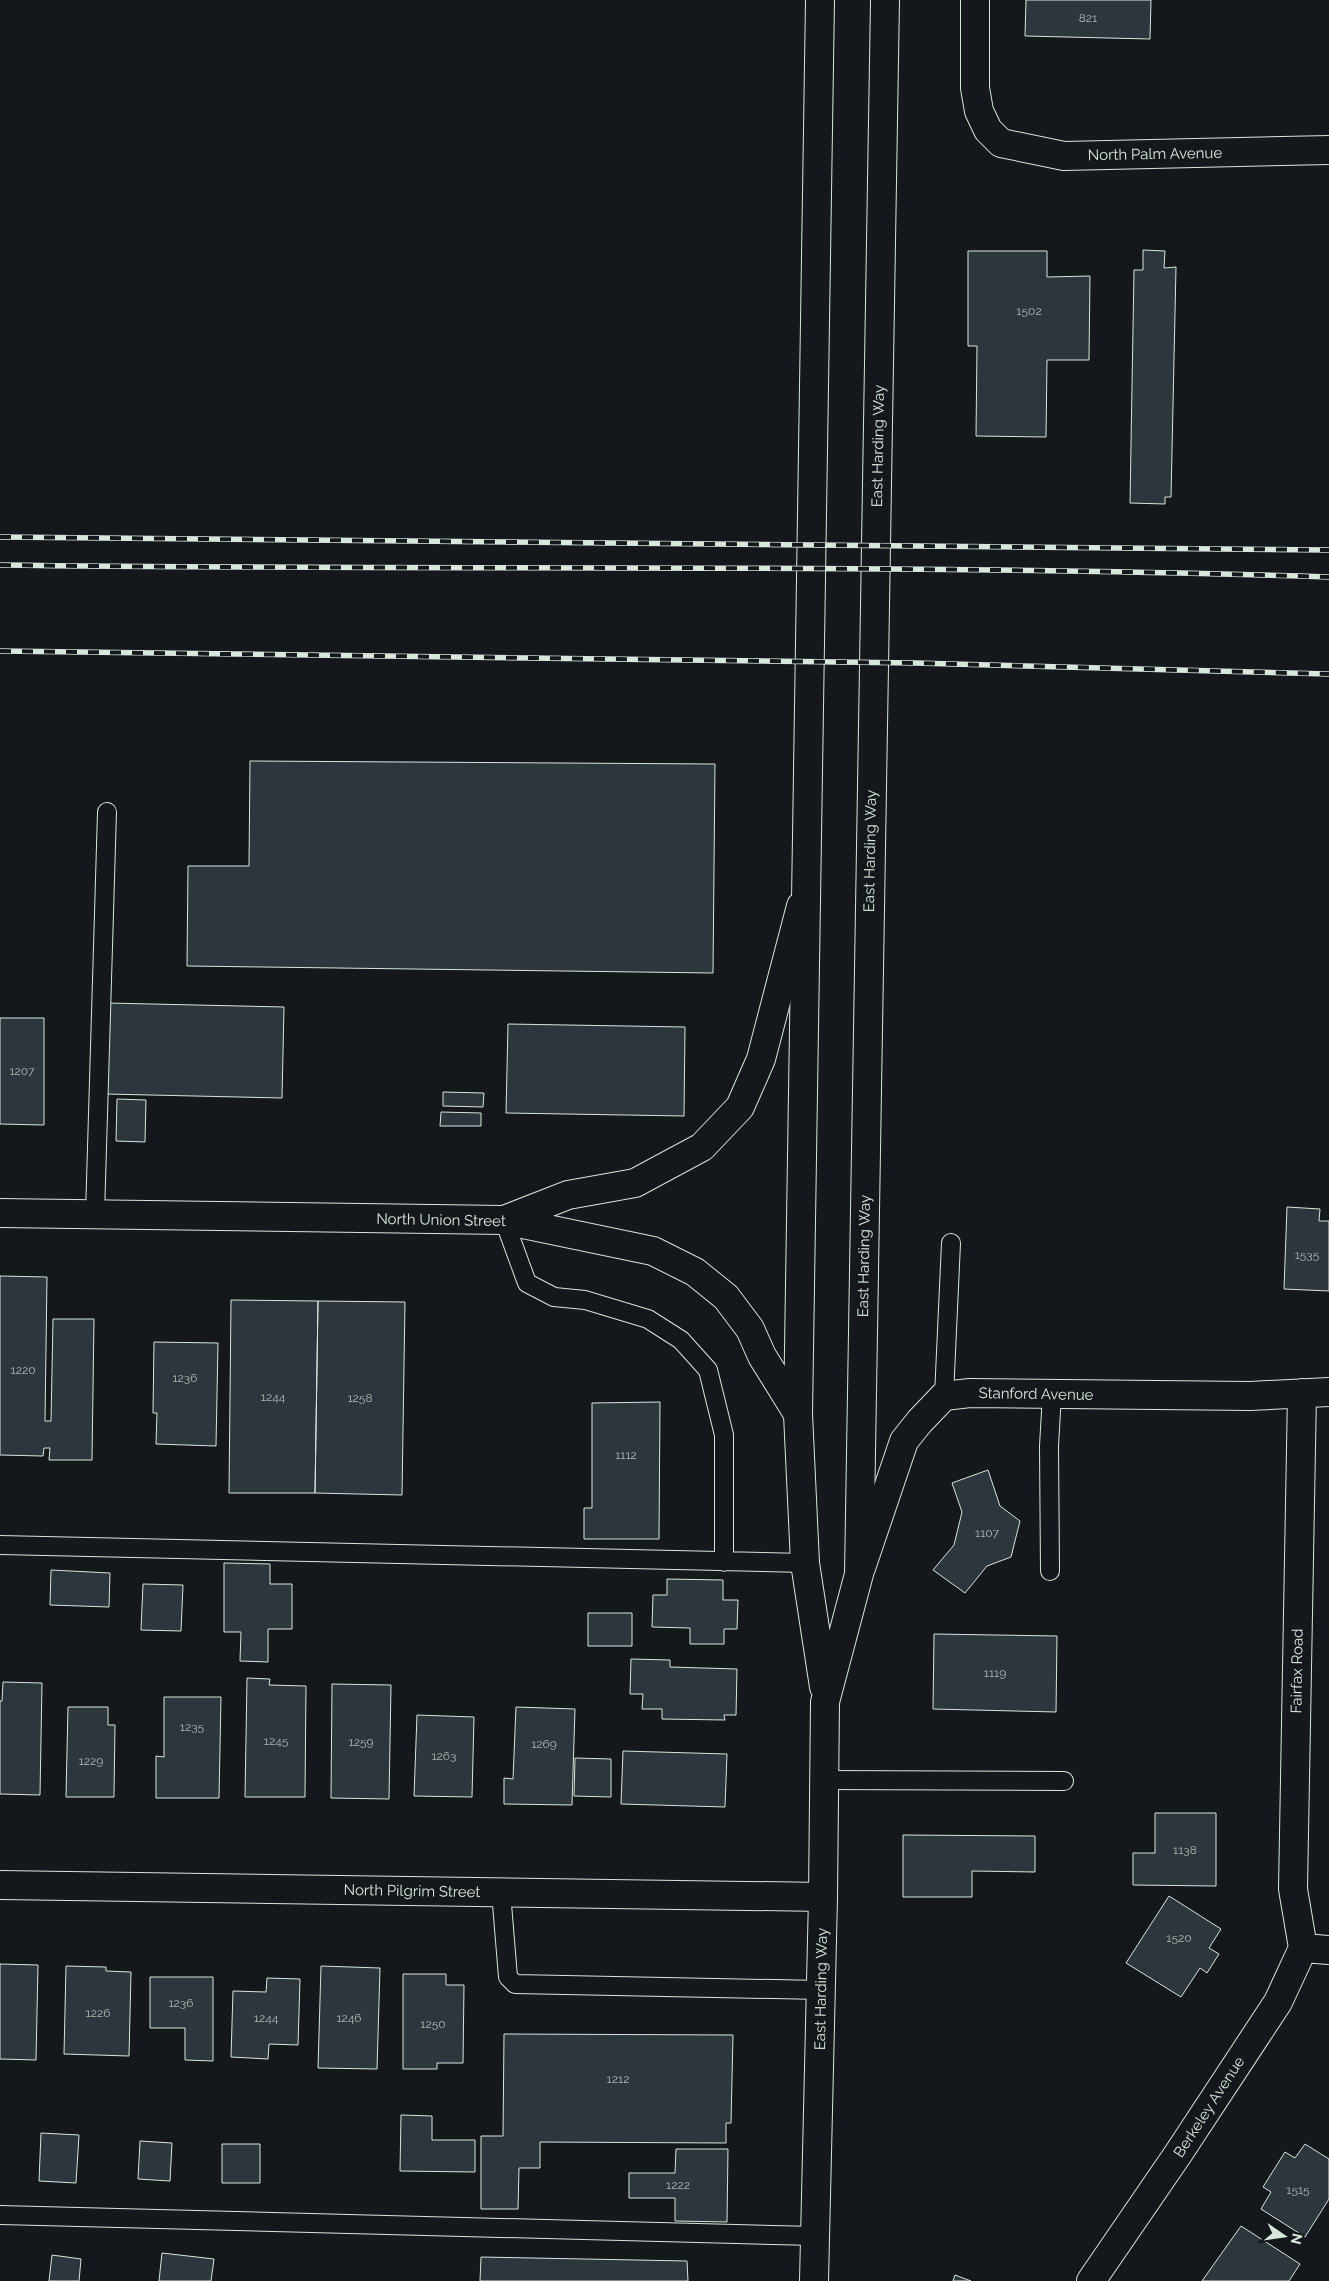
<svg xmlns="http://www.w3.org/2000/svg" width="1329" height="2281" font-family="Raleway,sans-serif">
  <rect width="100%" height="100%" fill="#14181c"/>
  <path fill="#2c363c" stroke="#d8e6dc" d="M1026,0H1151L1150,39L1025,36Z
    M1143,250L1165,251L1164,268L1176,267L1171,497H1165V504L1130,503L1134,270H1143Z
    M968,251H1047V277L1090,276L1089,360H1047L1046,437L976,436L977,346H968Z
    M250,761L715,764L713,973L187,966L188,866H249Z
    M107,1003L284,1007L282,1098L106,1094Z
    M0,1018H44V1125L0,1124Z
    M508,1024L685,1027L684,1116L506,1113Z
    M443,1092L484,1093L483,1107L443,1106Z
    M117,1099L146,1100L145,1142L116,1141Z
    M441,1112L481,1113V1126H440Z
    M1287,1207L1320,1209L1319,1221H1329V1291L1284,1289Z
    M0,1276L47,1277L45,1421H51L53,1319H94L92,1460H49L50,1448H44L43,1456L0,1455Z
    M231,1300L318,1301L315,1493H229Z
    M318,1301L405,1302L402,1495L315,1493Z
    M154,1342L218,1343L216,1446L156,1444L157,1413H153Z
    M660,1402L659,1539H584V1508H592V1403Z
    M988,1470L1000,1506L1020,1521L1011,1557L987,1566L965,1593L933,1570L954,1545L962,1512L952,1483Z
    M224,1563L270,1564V1584H292V1629H268V1662L240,1661L241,1632H224Z
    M51,1570L110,1573L109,1607L50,1605Z
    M667,1579L723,1580V1600H738L737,1629H724V1644H690V1628L652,1627L653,1595H667Z
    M143,1584L183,1585L181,1631L141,1630Z
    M588,1613H632V1646H588Z
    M934,1634L1057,1636L1056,1712L933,1709Z
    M631,1659L670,1660V1667L737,1669L736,1715H724L725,1720L662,1719V1709H642L643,1694H630Z
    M247,1678L270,1679L269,1685L306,1686L305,1797H245Z
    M3,1682L42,1683L40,1795L0,1794V1701H2Z
    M332,1684L391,1685L389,1799L331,1798Z
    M164,1697H221L219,1798H156V1756L164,1757Z
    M68,1707H108V1725H115L114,1797H66Z
    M516,1707L575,1709L572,1805L504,1804V1778L513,1779Z
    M417,1715L474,1717L472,1797L414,1796Z
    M623,1751L727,1754L725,1807L621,1804Z
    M575,1758L611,1759V1797L574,1796Z
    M1155,1813H1216V1886L1133,1885V1853H1155Z
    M903,1835L1035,1836V1872L972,1871V1897H903Z
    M1169,1896L1221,1929L1209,1948L1219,1954L1207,1973L1200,1968L1181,1997L1126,1963Z
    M0,1964L38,1965L36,2060L0,2059Z
    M66,1966L106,1967V1971L131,1972L129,2056L64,2054Z
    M321,1966L380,1968L377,2069L318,2068Z
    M403,1974H446V1985H464L463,2063H437V2069H403Z
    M150,1977H213V2061L185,2060V2028H150Z
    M267,1978L300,1979L298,2045L269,2044L268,2059L231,2057L233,1991L266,1992Z
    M504,2034L733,2035L731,2123H726V2143L540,2142V2168H519L518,2209H481V2136H503Z
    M401,2115L432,2116V2140H475V2172L400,2171Z
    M41,2133L79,2135L76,2183L39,2181Z
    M140,2141L172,2143L170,2181L138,2179Z
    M222,2144H260V2183H222Z
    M1305,2144L1329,2159V2199L1305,2237L1261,2209L1271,2192L1263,2187L1285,2152L1295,2158Z
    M676,2149H728L727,2222L675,2221V2198H629V2173H675Z
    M1241,2226L1300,2264L1289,2281H1202Z
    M162,2253L214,2259L211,2281H159Z
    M52,2255L81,2259L79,2281H49Z
    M481,2257L687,2261L688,2281H480Z
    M955,2275L971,2281H953Z"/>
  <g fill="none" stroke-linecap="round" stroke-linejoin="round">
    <defs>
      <path id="lane" d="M95,1215L107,812
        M504,1220L527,1283L554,1297L585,1300L648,1319L681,1340L708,1370L724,1435V1562
        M944,1396L951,1243
        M0,1545L805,1563
        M1050,1571L1049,1446L1052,1394
        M824,1780L1064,1781
        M501,1892L508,1977L515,1984L821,1990
        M0,2215L815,2236"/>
      <path id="street" d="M975,0V88L979,111L988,130L1001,143L1064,156L1329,150
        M0,1213L504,1220L653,1251L695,1272L726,1297L750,1329L762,1356L798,1414
        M504,1220L568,1195L635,1183L702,1147L740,1107L761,1059L801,906
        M1302,1393L1293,1889L1303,1948
        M861,1568L904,1441L920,1421L944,1396L970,1393L1250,1396L1329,1392
        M0,1885L823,1897
        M1303,1948L1329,1950
        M1091,2281L1178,2154L1278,2002L1303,1948"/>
      <path id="secondary" d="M820,0L798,1414L805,1563L824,1687
        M814,2281L823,1897L825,1702L859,1574L885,0"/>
    </defs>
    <use href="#lane" stroke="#d8e6dc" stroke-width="20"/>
    <use href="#street" stroke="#d8e6dc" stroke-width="30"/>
    <use href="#secondary" stroke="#d8e6dc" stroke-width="30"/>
    <use href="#lane" stroke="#14181c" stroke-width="18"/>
    <use href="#street" stroke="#14181c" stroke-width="28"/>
    <use href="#secondary" stroke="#14181c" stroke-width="28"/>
    <defs>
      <path id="rail" d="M0,537L1329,550
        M0,565C443,571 886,563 1329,577
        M0,651L915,663L1329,674"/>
    </defs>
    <use href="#rail" stroke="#d8e6dc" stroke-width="5.5"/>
    <use href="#rail" stroke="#14181c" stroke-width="4" stroke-dasharray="11" stroke-linecap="butt"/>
  </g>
  <g text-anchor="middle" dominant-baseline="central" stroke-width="4" stroke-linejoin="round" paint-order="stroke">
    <g font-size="12" fill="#adbab4">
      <text x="1088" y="18">821</text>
      <text x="1029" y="311">1502</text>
      <text x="22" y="1071">1207</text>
      <text x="1307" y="1255">1535</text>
      <text x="23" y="1370">1220</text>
      <text x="185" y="1378">1236</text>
      <text x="273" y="1397">1244</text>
      <text x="360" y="1398">1258</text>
      <text x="626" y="1455">1112</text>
      <text x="987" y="1533">1107</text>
      <text x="995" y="1673">1119</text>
      <text x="192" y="1727">1235</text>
      <text x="276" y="1741">1245</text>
      <text x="361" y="1742">1259</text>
      <text x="544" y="1744">1269</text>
      <text x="444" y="1756">1263</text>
      <text x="91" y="1761">1229</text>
      <text x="1185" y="1850">1138</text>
      <text x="1179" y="1938">1520</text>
      <text x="181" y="2003">1236</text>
      <text x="98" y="2013">1226</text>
      <text x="266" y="2018">1244</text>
      <text x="349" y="2018">1246</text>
      <text x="433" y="2024">1250</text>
      <text x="618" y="2079">1212</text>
      <text x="678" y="2185">1222</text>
      <text x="1298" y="2190">1515</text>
    </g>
    <g font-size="15" fill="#d8e6dc" stroke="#14181c">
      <text transform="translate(1155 154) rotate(-1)">North Palm Avenue</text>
      <text transform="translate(878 446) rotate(-89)">East Harding Way</text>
      <text transform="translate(870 851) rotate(-89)">East Harding Way</text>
      <text transform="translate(441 1220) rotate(1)">North Union Street</text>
      <text transform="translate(864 1256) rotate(-89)">East Harding Way</text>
      <text transform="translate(1036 1394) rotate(1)">Stanford Avenue</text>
      <text transform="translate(1297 1671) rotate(-89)">Fairfax Road</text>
      <text transform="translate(412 1891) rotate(1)">North Pilgrim Street</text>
      <text transform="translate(821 1989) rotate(-89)">East Harding Way</text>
      <text transform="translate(1209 2107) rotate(-57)">Berkeley Avenue</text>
    </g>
  </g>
  <g transform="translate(1284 2236) rotate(103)" stroke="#14181c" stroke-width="4" paint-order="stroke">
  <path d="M0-4L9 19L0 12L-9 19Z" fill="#d8e6dc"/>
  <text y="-8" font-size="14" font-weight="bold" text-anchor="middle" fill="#d8e6dc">N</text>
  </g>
</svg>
